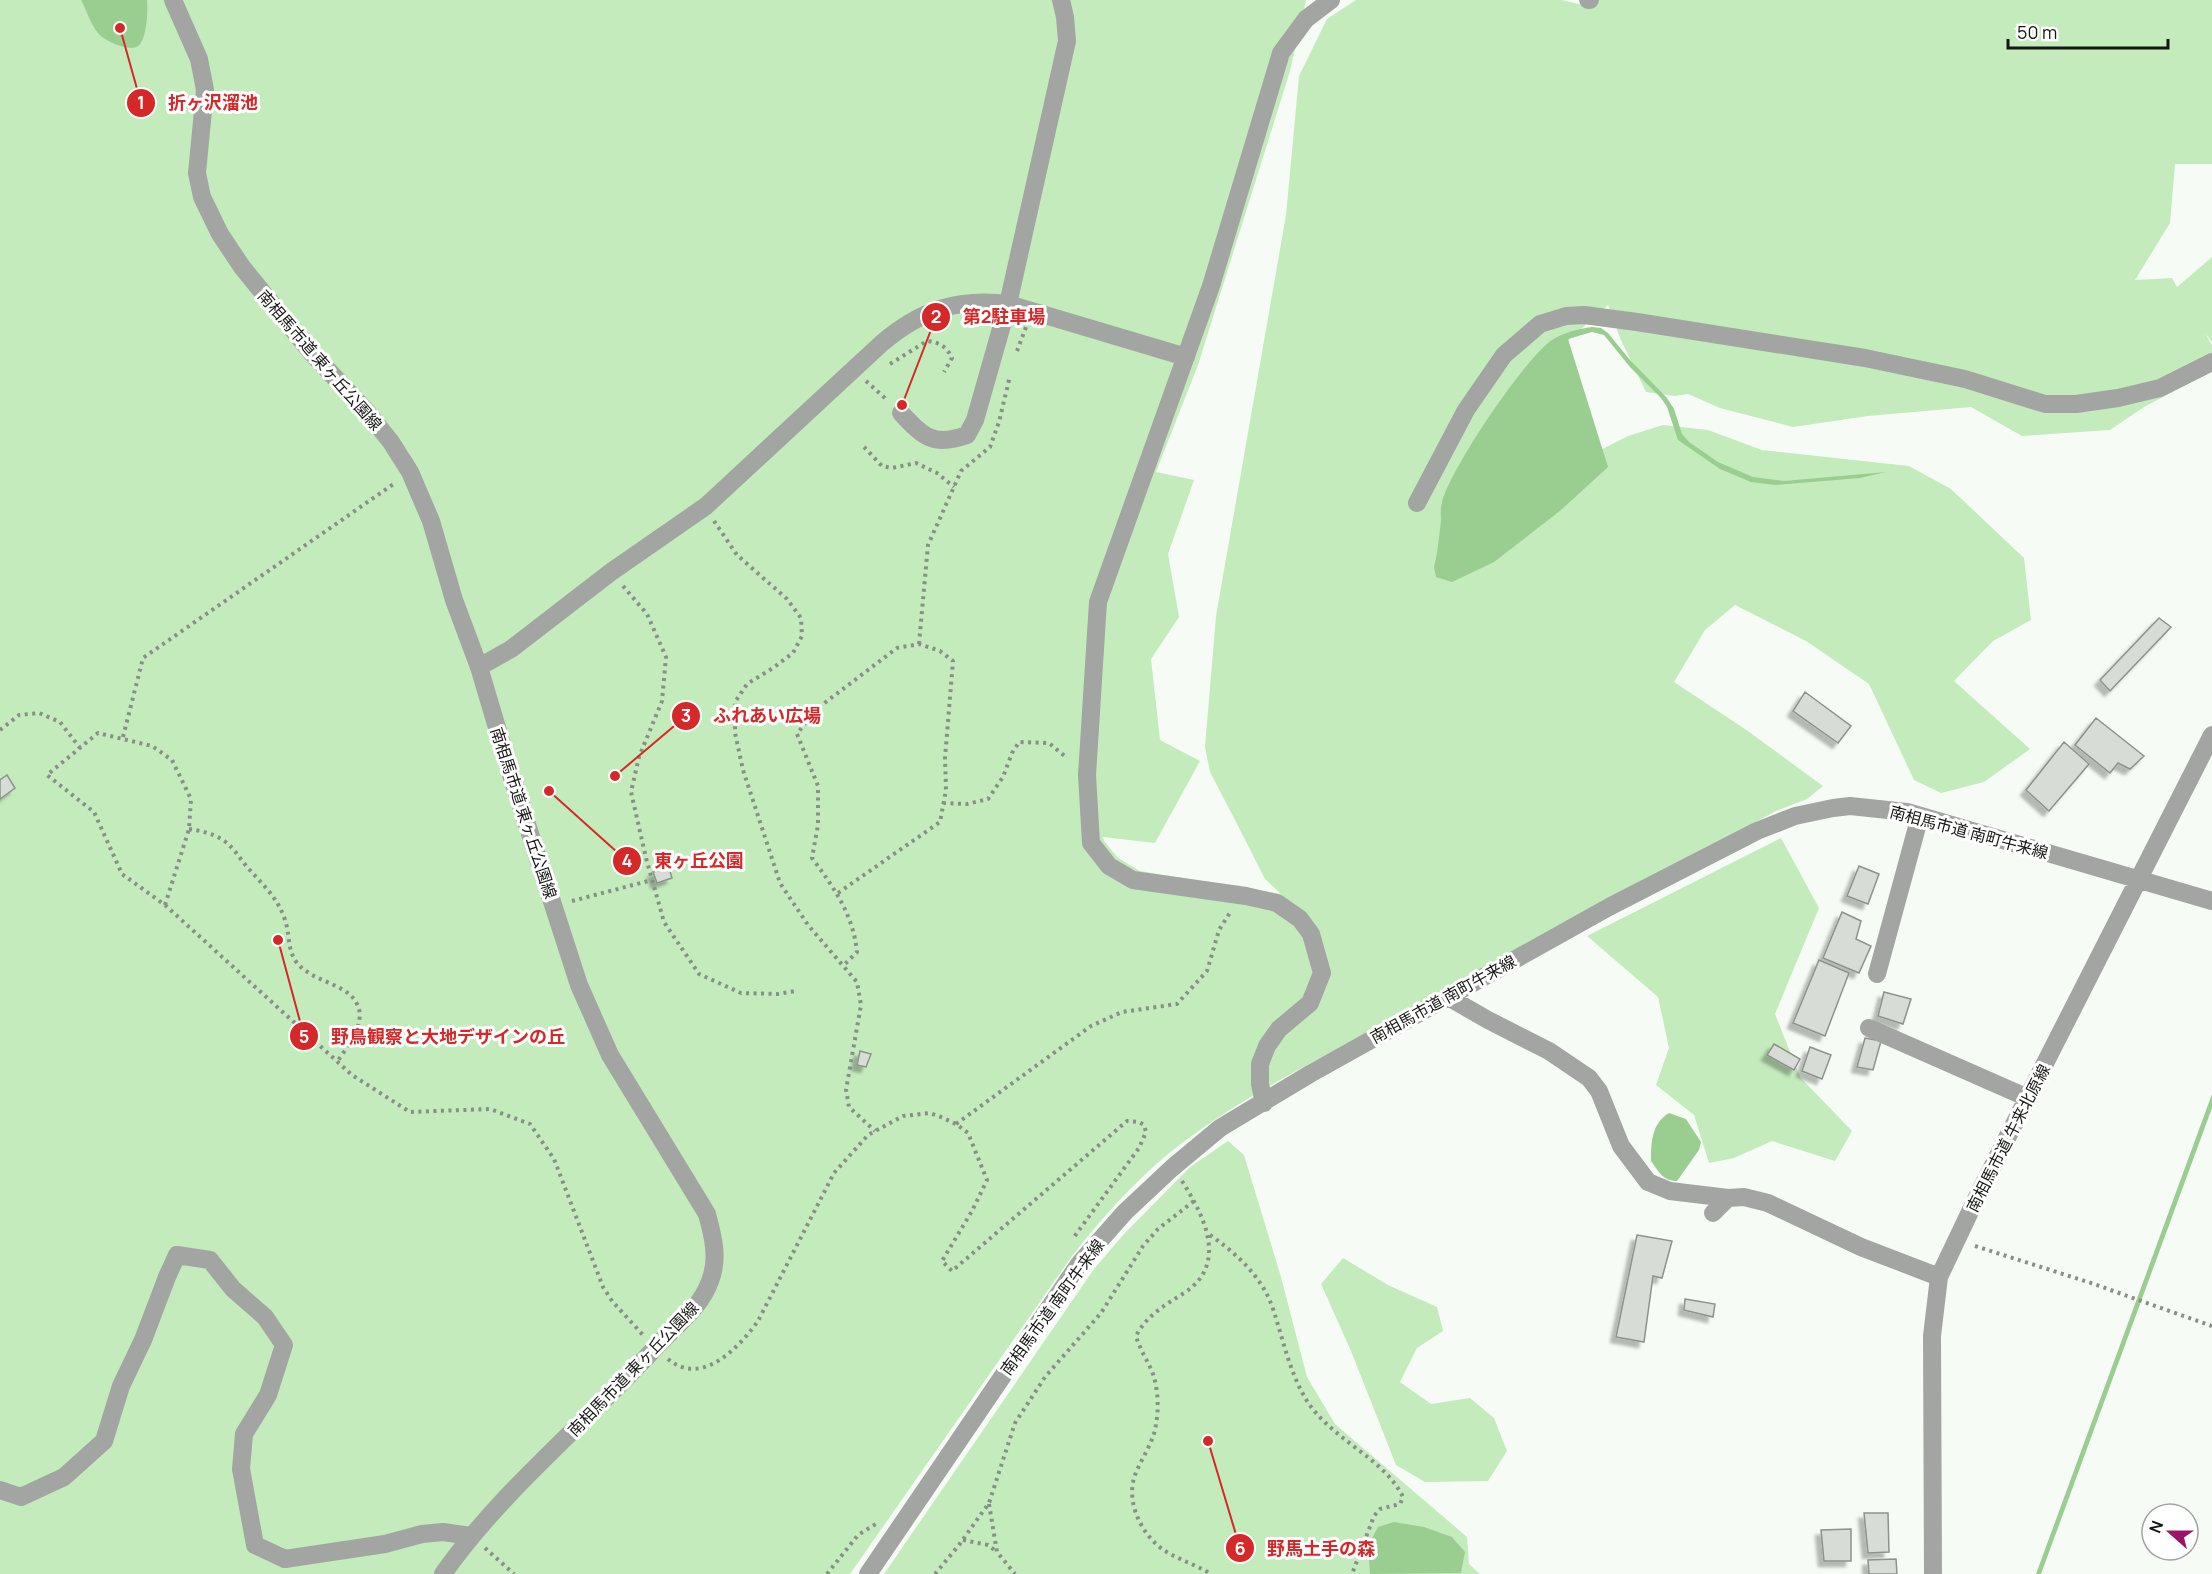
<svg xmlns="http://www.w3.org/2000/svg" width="2212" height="1574" font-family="Manrope,'Noto Sans JP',sans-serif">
  <defs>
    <filter id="shadow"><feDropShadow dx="-5.5" dy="5.5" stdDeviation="1.5" flood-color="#0004"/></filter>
  </defs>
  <rect width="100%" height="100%" fill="#f6fcf5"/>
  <path fill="#c3ebbc" d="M0,0H1306L1290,71L1198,365L1156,472L1194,480L1168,554L1179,617L1151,659L1160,740L1200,761L1155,843L1103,837L1104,841L1118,858L1140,871L1281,894L1265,879L1235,820L1210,772L1205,747L1216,616L1286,215L1299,76L1327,19L1356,0H1562L1591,7L1594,0H2212V164H2175L2170,223L2135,280L2172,278L2177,287L2212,257V342L2205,333L2212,345V371L2144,407L2110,430L2022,436L1971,407L1868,416L1793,427L1720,408L1688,394L1675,396L1646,392L1620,338L1608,305L1551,356L1579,461L1628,436L1663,425L1708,430L1762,450L1909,466L1951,489L2024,558L2031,620L1993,641L1954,681L2030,749L1984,782L1941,793L1914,780L1869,684L1806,641L1735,605L1705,630L1674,682L1745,729L1823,786L1807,799L1776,811C1663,872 1551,936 1438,997C1347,1046 1250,1088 1168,1154C1132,1184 1101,1219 1072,1256L850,1574H0Z
    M1781,838L1819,908L1775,1014L1800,1077L1852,1131L1835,1161L1772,1141L1734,1158L1709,1163L1694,1115L1656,1085L1669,1048L1658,997L1587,936Z
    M1228,1141L1244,1155L1281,1277L1307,1377L1335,1424L1467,1537L1469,1564L1480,1574H884L1094,1269L1124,1234L1190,1167Z
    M1343,1258L1388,1285L1437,1307L1443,1331L1417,1348L1400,1382L1431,1404L1470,1398L1494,1418L1507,1451L1488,1481L1425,1482L1396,1465L1351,1351L1321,1284Z"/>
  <path fill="#99ce90" d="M81,0H147C148,10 147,40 138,46C130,52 109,42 102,37C92,29 87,11 81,0Z
    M1592,327L1601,328L1608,333L1630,360L1667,398L1674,409L1682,434L1689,442L1718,462L1753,477L1784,481L1886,472L1860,478L1775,485L1751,482L1720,469L1678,440L1667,407L1661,398L1630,367L1604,335L1592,332L1568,339L1608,467L1561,510L1494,562L1452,582L1436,577L1434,567C1438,552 1439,537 1441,521C1441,515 1440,509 1442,503C1449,471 1525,358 1552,340C1564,332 1579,329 1592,327Z
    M2212,1094V1108L2041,1574H2036Z
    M1669,1113L1686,1119L1701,1142L1699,1150L1677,1181C1663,1181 1659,1172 1651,1161C1651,1142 1652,1123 1669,1113Z
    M1394,1522L1424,1527L1452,1537L1465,1552L1461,1573L1370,1574L1368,1546L1378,1527Z"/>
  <path fill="#d7ddd6" stroke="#8d938c" stroke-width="1.5" filter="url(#shadow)" d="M2159,618L2171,627L2110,691L2100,680Z
    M1805,692L1851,726L1838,743L1793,711Z
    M2096,718L2144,756L2130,769L2118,763L2110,773L2075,745Z
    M2064,742L2089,764L2049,811L2026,790Z
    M7,775L15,788L0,799V780Z
    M1859,866L1879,874L1868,904L1847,896Z
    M669,868L672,878L657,883L653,872Z
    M1842,912L1861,921L1856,939L1871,946L1859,973L1823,958Z
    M1819,960L1849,973L1825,1036L1793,1023Z
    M1884,992L1911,999L1903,1024L1878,1016Z
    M1865,1038L1881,1041L1873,1070L1857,1067Z
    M1774,1044L1800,1059L1794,1070L1767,1055Z
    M1810,1047L1831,1055L1822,1079L1802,1071Z
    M860,1051L871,1054L866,1067L857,1065Z
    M1637,1235L1672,1241L1662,1278L1653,1276L1644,1342L1616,1337Z
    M1685,1299L1715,1304L1713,1317L1684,1310Z
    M1864,1513H1888L1889,1552L1868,1553Z
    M1851,1529V1561H1824L1821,1530Z
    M1896,1559L1897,1574H1869L1868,1560Z"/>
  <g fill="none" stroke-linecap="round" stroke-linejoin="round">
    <path stroke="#8a8e89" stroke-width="4" stroke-dasharray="3 4.5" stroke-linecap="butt" d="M1017,351L1026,327
      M890,364L927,341C939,342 947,347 952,358L944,372
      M866,381L887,400
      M864,447L882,466L892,468L916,463L937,473L954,487
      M714,521L737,555L787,599L801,618L802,636L793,653L773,668L747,684L735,702V733L743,770L780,883L808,925L857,982L861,1005L846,1090L849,1107L875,1131
      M623,586L647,614L666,657L662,701L639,757L631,792L646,858L664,922L699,974L741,993L778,994L795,991
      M919,644L928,545L961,471L990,447L999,422L1010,376
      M0,730L19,715L39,713L60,722L80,748
      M123,737L143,658L395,483
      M943,803L967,804L988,799L1003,777L1012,753L1019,742L1049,743L1067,758
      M189,829C202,831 216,834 227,843C235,850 241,860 248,868C263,885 278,898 285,920C290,934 287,950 297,963C314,983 347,983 357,1004C367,1023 347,1047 337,1062
      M838,893L940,822L946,790L945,758L953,661L940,651L919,644L897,648L814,711L797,734L818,786V825L812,858C834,888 853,914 857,952L843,966
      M572,901L652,880
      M165,905L189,829L191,799L172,760L152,746L98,733L47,775L94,812L122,874L165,905L352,1075L410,1112L490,1109L530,1124L554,1159L603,1287L612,1301L643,1335
      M956,1124L1091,1026L1122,1012L1177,1004L1207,971L1219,930L1231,911
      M1182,1181C1204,1216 1229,1264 1184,1293C1165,1305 1146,1316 1136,1336C1140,1350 1148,1361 1153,1374C1158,1389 1159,1409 1156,1424C1154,1442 1141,1459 1135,1475C1125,1502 1142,1536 1165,1551C1180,1560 1196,1565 1211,1574
      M1210,1235C1236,1253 1261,1276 1272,1306C1283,1338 1289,1372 1307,1401C1332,1440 1384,1458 1403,1497L1400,1504L1380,1509L1374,1516L1352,1574
      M1975,1246L2088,1282L2212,1326
      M668,1359C701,1387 738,1349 758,1321L834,1173L868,1135L903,1116L930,1113L941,1117L956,1124L968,1133L987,1180L972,1211L942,1261L952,1271L1127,1121L1139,1122L1144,1125L1146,1132L1139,1148L1074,1237
      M989,1504L997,1552L1015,1574
      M963,1540L988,1545L997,1552
      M485,1548L514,1574
      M827,1574L858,1535L879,1522
      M935,1574L959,1545L989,1503L1015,1423L1045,1377L1101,1313L1143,1246L1158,1229L1194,1201"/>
    <path stroke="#a3a5a2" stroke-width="18" d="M173,0L199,59L205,90L197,173L202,197L220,234L242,267L311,352L367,412L391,442L410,472L431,521L454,600L479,667L512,778L579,985L610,1055L707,1214C713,1236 719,1259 710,1281C701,1308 674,1327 655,1348C586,1423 501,1491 443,1574
      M1588,0H1590
      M901,413C924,437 933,447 967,435L975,420L1008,304L1067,41L1065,17L1061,0
      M1417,503L1466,410L1504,355L1540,324L1566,316L1584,315L1637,322L1865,358L1965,379L2045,404H2076L2118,398L2160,388L2212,362
      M479,667L511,649L611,572L706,506L882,343C921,310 957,298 1008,304L1186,357
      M1877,974L1920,816
      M1448,997L1488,1020L1549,1051L1589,1078L1599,1091L1621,1146L1648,1182L1670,1191L1728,1198
      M1869,1028L2028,1098
      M1264,1103L1260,1084V1064L1267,1046L1279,1029L1310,1003L1322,973L1311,934L1300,919L1277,903L1246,896L1133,880L1109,866L1091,843L1087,775L1098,602L1211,286L1281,53L1306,19L1331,0
      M1713,1213L1728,1198L1744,1197L1768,1203L1861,1247L1939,1277
      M0,1490L21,1497L64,1477L104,1441L121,1386L143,1340L167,1277L177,1255L210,1260L233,1289L265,1317L284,1345L268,1395L244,1434L241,1469L255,1545L285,1559L385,1544L422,1534L443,1532L471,1536
      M868,1574L1079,1264L1125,1212L1172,1168L1220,1128L1310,1074L1609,907L1757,831L1795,816L1833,808L1850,806L1907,812L2212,901
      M1933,1574L1932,1336L1939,1277L1977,1197L2212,735"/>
  </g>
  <g text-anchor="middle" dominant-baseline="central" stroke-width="6" stroke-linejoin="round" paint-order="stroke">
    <g font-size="16" fill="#151714" stroke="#fff">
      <text transform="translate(320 360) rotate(49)">南相馬市道 東ヶ丘公園線</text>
      <text transform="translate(524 813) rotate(72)">南相馬市道 東ヶ丘公園線</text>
      <text transform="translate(1969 832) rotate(15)">南相馬市道 南町牛来線</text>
      <text transform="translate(1443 999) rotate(-29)">南相馬市道 南町牛来線</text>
      <text transform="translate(2008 1138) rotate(-63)">南相馬市道 牛来北原線</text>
      <text transform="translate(1052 1307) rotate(-54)">南相馬市道 南町牛来線</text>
      <text transform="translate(633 1369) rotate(-46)">南相馬市道 東ヶ丘公園線</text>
    </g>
  </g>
  <path fill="none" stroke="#d62828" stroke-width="2" d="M120 28L141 103M902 405L936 317M615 776L686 716M549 791L627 861M278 940L304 1036M1208 1441L1240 1548"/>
  <g fill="#d62828" stroke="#fff" stroke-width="2">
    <circle cx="120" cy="28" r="6"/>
    <circle cx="902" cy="405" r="6"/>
    <circle cx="615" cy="776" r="6"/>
    <circle cx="549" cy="791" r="6"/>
    <circle cx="278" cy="940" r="6"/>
    <circle cx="1208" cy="1441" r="6"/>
    <circle cx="141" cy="103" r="15"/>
    <circle cx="936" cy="317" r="15"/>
    <circle cx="686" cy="716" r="15"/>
    <circle cx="627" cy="861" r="15"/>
    <circle cx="304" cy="1036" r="15"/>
    <circle cx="1240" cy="1548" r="15"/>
  </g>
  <g font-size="18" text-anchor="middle" font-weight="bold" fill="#fff">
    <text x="141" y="109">1</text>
    <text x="936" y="323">2</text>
    <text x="686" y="722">3</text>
    <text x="627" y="867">4</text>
    <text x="304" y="1043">5</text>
    <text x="1240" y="1555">6</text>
  </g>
  <g font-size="18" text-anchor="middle" font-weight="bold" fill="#d62828" stroke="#fff" stroke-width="6" stroke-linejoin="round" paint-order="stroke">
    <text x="213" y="109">折ヶ沢溜池</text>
    <text x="1004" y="323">第2駐車場</text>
    <text x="767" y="722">ふれあい広場</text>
    <text x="699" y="867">東ヶ丘公園</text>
    <text x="448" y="1043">野鳥観察と大地デザインの丘</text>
    <text x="1321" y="1555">野馬土手の森</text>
  </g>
  <g transform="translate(2170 1532) rotate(291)"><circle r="28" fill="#ffffff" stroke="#a1a2a1" stroke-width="1.5"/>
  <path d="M0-4.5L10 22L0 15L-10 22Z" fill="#9c1465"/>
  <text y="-9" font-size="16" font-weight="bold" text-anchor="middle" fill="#151714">N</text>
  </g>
  <path d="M2008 39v9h160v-9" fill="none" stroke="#151714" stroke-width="3"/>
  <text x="2017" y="39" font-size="18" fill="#151714" stroke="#ffffff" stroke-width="4.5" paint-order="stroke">50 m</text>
</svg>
